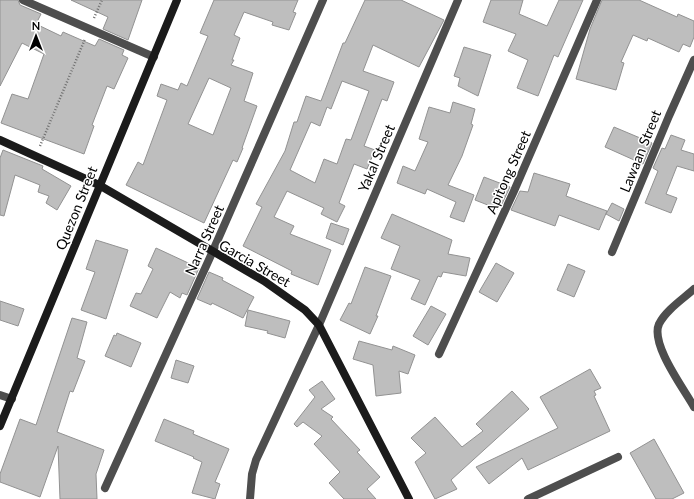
<svg xmlns="http://www.w3.org/2000/svg" width="694" height="499" font-family="Lato,sans-serif">
  <rect width="100%" height="100%" fill="#fff"/>
  <path fill="#bebebe" stroke="#929292" fill-rule="evenodd" d="M0,0H18L20,5L41,14L36,24L61,36L63,32L95,46L99,39L124,50L122,55L128,58L114,89L107,86L92,125L94,126L84,154L1,123L12,94L28,99L44,54L22,43L0,86Z
    M71,0H142L128,40L103,29L108,17Z
    M214,0H298L293,12L296,13L289,30L272,25L273,22L244,12L234,35L240,38L232,60H234L231,65L253,73L244,101L257,106L242,148H243L237,162L233,160L204,223L126,185L138,162L143,165L167,100L157,96L161,84L178,90L181,83L187,86L208,36L200,33ZM209,78L231,88L213,135L188,124Z
    M365,0H401L444,20L419,67L373,45L363,71L394,82L387,101L382,99L364,146L375,150L367,169L354,164L339,203L345,206L337,222L321,214L324,208L287,191L274,217L294,226L290,234L331,250L318,285L291,274L292,271L243,246L262,207L256,204L285,151L294,122H297L306,96L321,101L343,43H345ZM342,81L369,91L351,140L346,139L337,164L324,159L315,183L290,170L311,122L320,126L327,107L331,109Z
    M491,0H523L519,14L547,26L559,0H583L558,57L554,55L538,96L517,88L528,60L508,51L516,34L483,22Z
    M602,0H639L677,17L678,14L694,21V37L690,47L683,44L679,52L648,38L647,41L633,35L621,62L624,63L616,90L576,79L590,29Z
    M464,47L491,55L478,96L458,86L460,78L454,76Z
    M453,102L475,109L471,124L473,125L462,156L448,185L474,195L464,222L450,217L456,202L427,189L425,194L397,183L403,166L415,171L428,142L419,139L429,107L450,113Z
    M614,127L652,143L643,164L605,147Z
    M671,135L685,140L681,150L694,154V171L677,166L666,194L677,198L671,213L645,203L658,171L653,168L662,148L665,149Z
    M3,150L43,166L42,169L71,186L57,210L46,203L49,196L38,192L40,185L15,175L4,216L0,215V158Z
    M534,173L570,184L566,196L607,211L599,230L559,215L555,226L511,210L520,191L528,192Z
    M484,177L510,187L501,206H499L498,209L475,200Z
    M612,203L624,209L619,221L606,214Z
    M392,214L452,240L448,254L470,258L466,276L443,272L441,277L438,276L425,305L411,299L420,280L391,269L400,246L381,238Z
    M331,223L349,229L343,245L326,238Z
    M96,240L128,250L106,319L81,310L95,272L86,269Z
    M156,248L199,268L187,295L182,293L180,298L170,292L157,318L130,306L136,293L141,294L153,269L148,266Z
    M496,263L514,273L497,302L479,292Z
    M568,264L585,271L574,297L557,290Z
    M365,267L391,276L376,316H378L370,334L340,320L349,303L351,304Z
    M209,272L223,278L222,280L254,297L243,318L212,303L211,305L197,299Z
    M0,301L24,309L18,326L0,320Z
    M431,306L446,314L428,345L413,336Z
    M248,310L290,321L285,338L267,333L268,331L245,326Z
    M72,318L87,322L77,358L85,361L73,392L70,391L57,432L104,450L96,474L97,499H60L58,446L40,497L0,482V474L20,419L36,425Z
    M117,333L141,343L131,367L105,356L114,335L116,336Z
    M359,341L392,350L393,346L415,355L408,374L399,371L401,393L376,396L373,365L353,359Z
    M176,360L194,366L188,383L171,378Z
    M590,369L601,388L594,391L596,395L594,396L610,431L528,470L522,458L489,484L476,467L558,428L540,397Z
    M322,381L335,399L321,409L333,417L331,419L360,450L357,452L380,477L367,489L376,499H344L329,483L340,472L314,444L322,436L303,422L297,427L294,424L315,397L309,390Z
    M512,391L529,409L451,480L457,489L435,499L415,462L426,453L411,438L435,417L462,447L483,431L476,424Z
    M164,419L194,431L193,434L229,449L215,482L220,484L215,499L192,493L202,462L193,458L194,457L155,441Z
    M654,439L684,493L672,499H656L630,453Z"/>
  <g fill="none" stroke-linecap="round" stroke-linejoin="round">
    <path stroke="#707070" stroke-width="2.5" stroke-dasharray="1 2" stroke-linecap="butt" d="M94,18L102,0
      M40,146L85,39"/>
    <path stroke="#4e4e4e" stroke-width="8" d="M528,499L618,457"/>
    <path stroke="#4e4e4e" stroke-width="8" d="M23,0L154,57
      M612,252L669,116L694,60
      M694,289C683,299 666,310 659,324C650,344 684,389 694,407
      M439,354L514,191L597,0
      M0,395L12,399
      M105,488L212,253L323,0
      M250,499L252,474L256,460L319,325L458,0"/>
    <path stroke="#1b1b1b" stroke-width="8" d="M0,140L99,185L264,281L305,310L319,325L409,499
      M0,426L177,0"/>
  </g>
  <g text-anchor="middle" dominant-baseline="central" stroke-width="3" stroke-linejoin="round" paint-order="stroke">
    <g font-size="14" fill="#000" stroke="#fff">
      <text transform="translate(640 151) rotate(-68)">Lawaan Street</text>
      <text transform="translate(376 158) rotate(-67)">Yakal Street</text>
      <text transform="translate(508 172) rotate(-66)">Apitong Street</text>
      <text transform="translate(76 208) rotate(-68)">Quezon Street</text>
      <text transform="translate(204 240) rotate(-66)">Narra Street</text>
      <text transform="translate(255 263) rotate(30)">Garcia Street</text>
    </g>
  </g>
  <g transform="translate(36 36)" stroke="#ffffff" stroke-width="3" paint-order="stroke">
  <path d="M0-3L7 15L0 10L-7 15Z" fill="#000000"/>
  <text y="-6" font-size="11" font-weight="bold" text-anchor="middle" fill="#000000">N</text>
  </g>
</svg>
